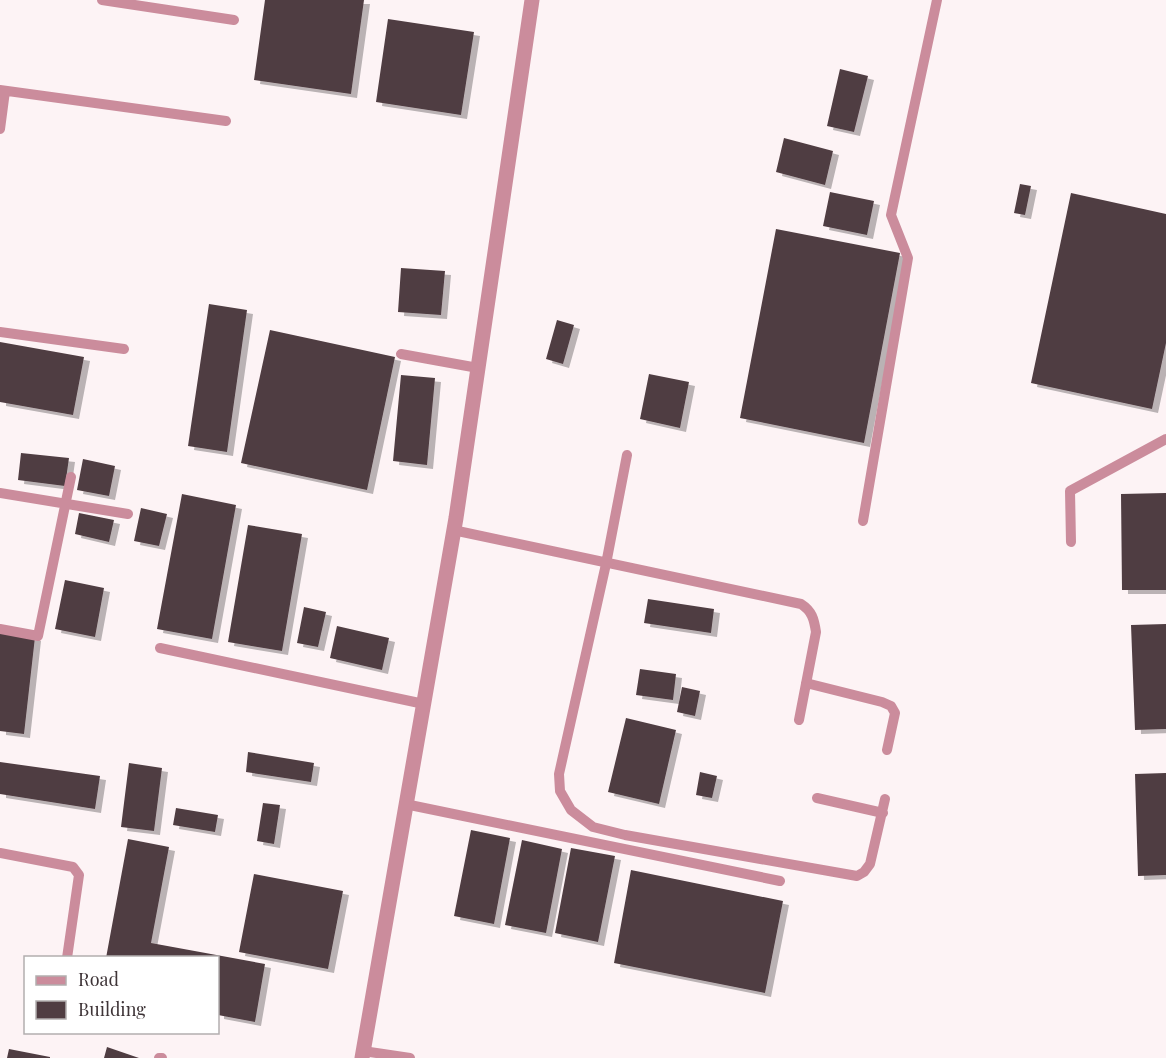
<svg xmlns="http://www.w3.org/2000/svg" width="1166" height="1058" font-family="'Playfair Display',serif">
  <defs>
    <filter id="shadow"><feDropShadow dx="6" dy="4" stdDeviation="0" flood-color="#0004"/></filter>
  </defs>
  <rect width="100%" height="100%" fill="#fdf3f5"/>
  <path fill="#503d42" filter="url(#shadow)" d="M265,0H364L351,94L254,80Z
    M388,19L474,32L461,115L376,102Z
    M840,69L868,76L854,132L827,126Z
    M784,138L833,151L825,185L776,172Z
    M1020,184L1031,186L1025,215L1014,213Z
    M830,192L874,201L867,235L823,226Z
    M1071,193L1166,214V343L1152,409L1031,383Z
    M776,229L900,253L864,443L740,418Z
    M401,268L445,271L441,315L398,312Z
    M209,304L247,310L227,452L188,446Z
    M557,320L574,325L563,364L546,359Z
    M270,330L395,357L367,490L241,463Z
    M0,342L84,357L73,415L0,402Z
    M649,374L689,382L680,428L640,419Z
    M401,375L435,378L427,465L393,461Z
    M21,453L69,458L65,486L18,480Z
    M83,459L115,466L109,496L77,490Z
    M1166,493V590H1122L1121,494Z
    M182,494L236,505L212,639L157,629Z
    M141,508L167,514L159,546L134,541Z
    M79,513L114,520L109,542L75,534Z
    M248,525L302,534L282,651L228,642Z
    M65,580L104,588L95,637L55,629Z
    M648,599L714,609L711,633L644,623Z
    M304,607L326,612L318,647L297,643Z
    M1166,624V729L1135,730L1131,625Z
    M337,626L389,638L382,670L330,658Z
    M0,633L35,637L24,734L0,731Z
    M640,669L676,674L673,700L636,695Z
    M682,687L700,691L695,716L677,712Z
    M626,718L676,730L659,804L608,792Z
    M248,752L314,763L311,782L246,772Z
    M0,762L100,776L95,809L0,794Z
    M129,763L162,768L154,831L121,827Z
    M700,772L717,776L712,798L696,795Z
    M1166,773V875L1138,876L1135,774Z
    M263,803L280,805L274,844L257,841Z
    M176,808L218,815L215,832L173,825Z
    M471,830L510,838L494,924L454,916Z
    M128,839L169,847L151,943L265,964L255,1022L218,1015V958H106Z
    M522,840L562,849L546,933L505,925Z
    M571,848L615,856L598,942L555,933Z
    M631,870L783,901L765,993L614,963Z
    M254,874L343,891L328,969L239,952Z
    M107,1047L139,1058H104Z
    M9,1049L50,1057V1058H7Z"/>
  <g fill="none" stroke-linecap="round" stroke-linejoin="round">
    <path stroke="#cb8c9c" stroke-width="10" d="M102,0L234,20
      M0,90L226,121
      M0,129L5,91
      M0,332L124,349
      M401,354L478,368
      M627,455L606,564L559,774L560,791L571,810L593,827L625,835L857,876L864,872L870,864L885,799
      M0,493L128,514
      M863,521L908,258L891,215L937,0
      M453,530L801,604C812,611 814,619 816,632L799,720
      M1071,542L1070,491L1166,439
      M0,629L38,636L71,477
      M160,648L424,704
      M806,683L882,702L891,706L895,713L887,750
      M817,798L883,813
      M405,804L780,881
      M0,853L73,867L79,875L67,958
      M363,1051L410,1058
      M159,1058H162"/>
    <path stroke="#cb8c9c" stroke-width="15" d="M362,1058L456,518L532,0"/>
  </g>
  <rect x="24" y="956" width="195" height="78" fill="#ffffff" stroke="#b2aeaf" stroke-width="1.5"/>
  <rect x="36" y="976" width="30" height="9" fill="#cb8c9c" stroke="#b2aeaf" stroke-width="1.5"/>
  <text x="78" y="986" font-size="18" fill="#3f3538">Road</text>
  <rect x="36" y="1001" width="30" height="18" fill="#503d42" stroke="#b2aeaf" stroke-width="1.5"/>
  <text x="78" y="1016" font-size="18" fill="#3f3538">Building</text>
</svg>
